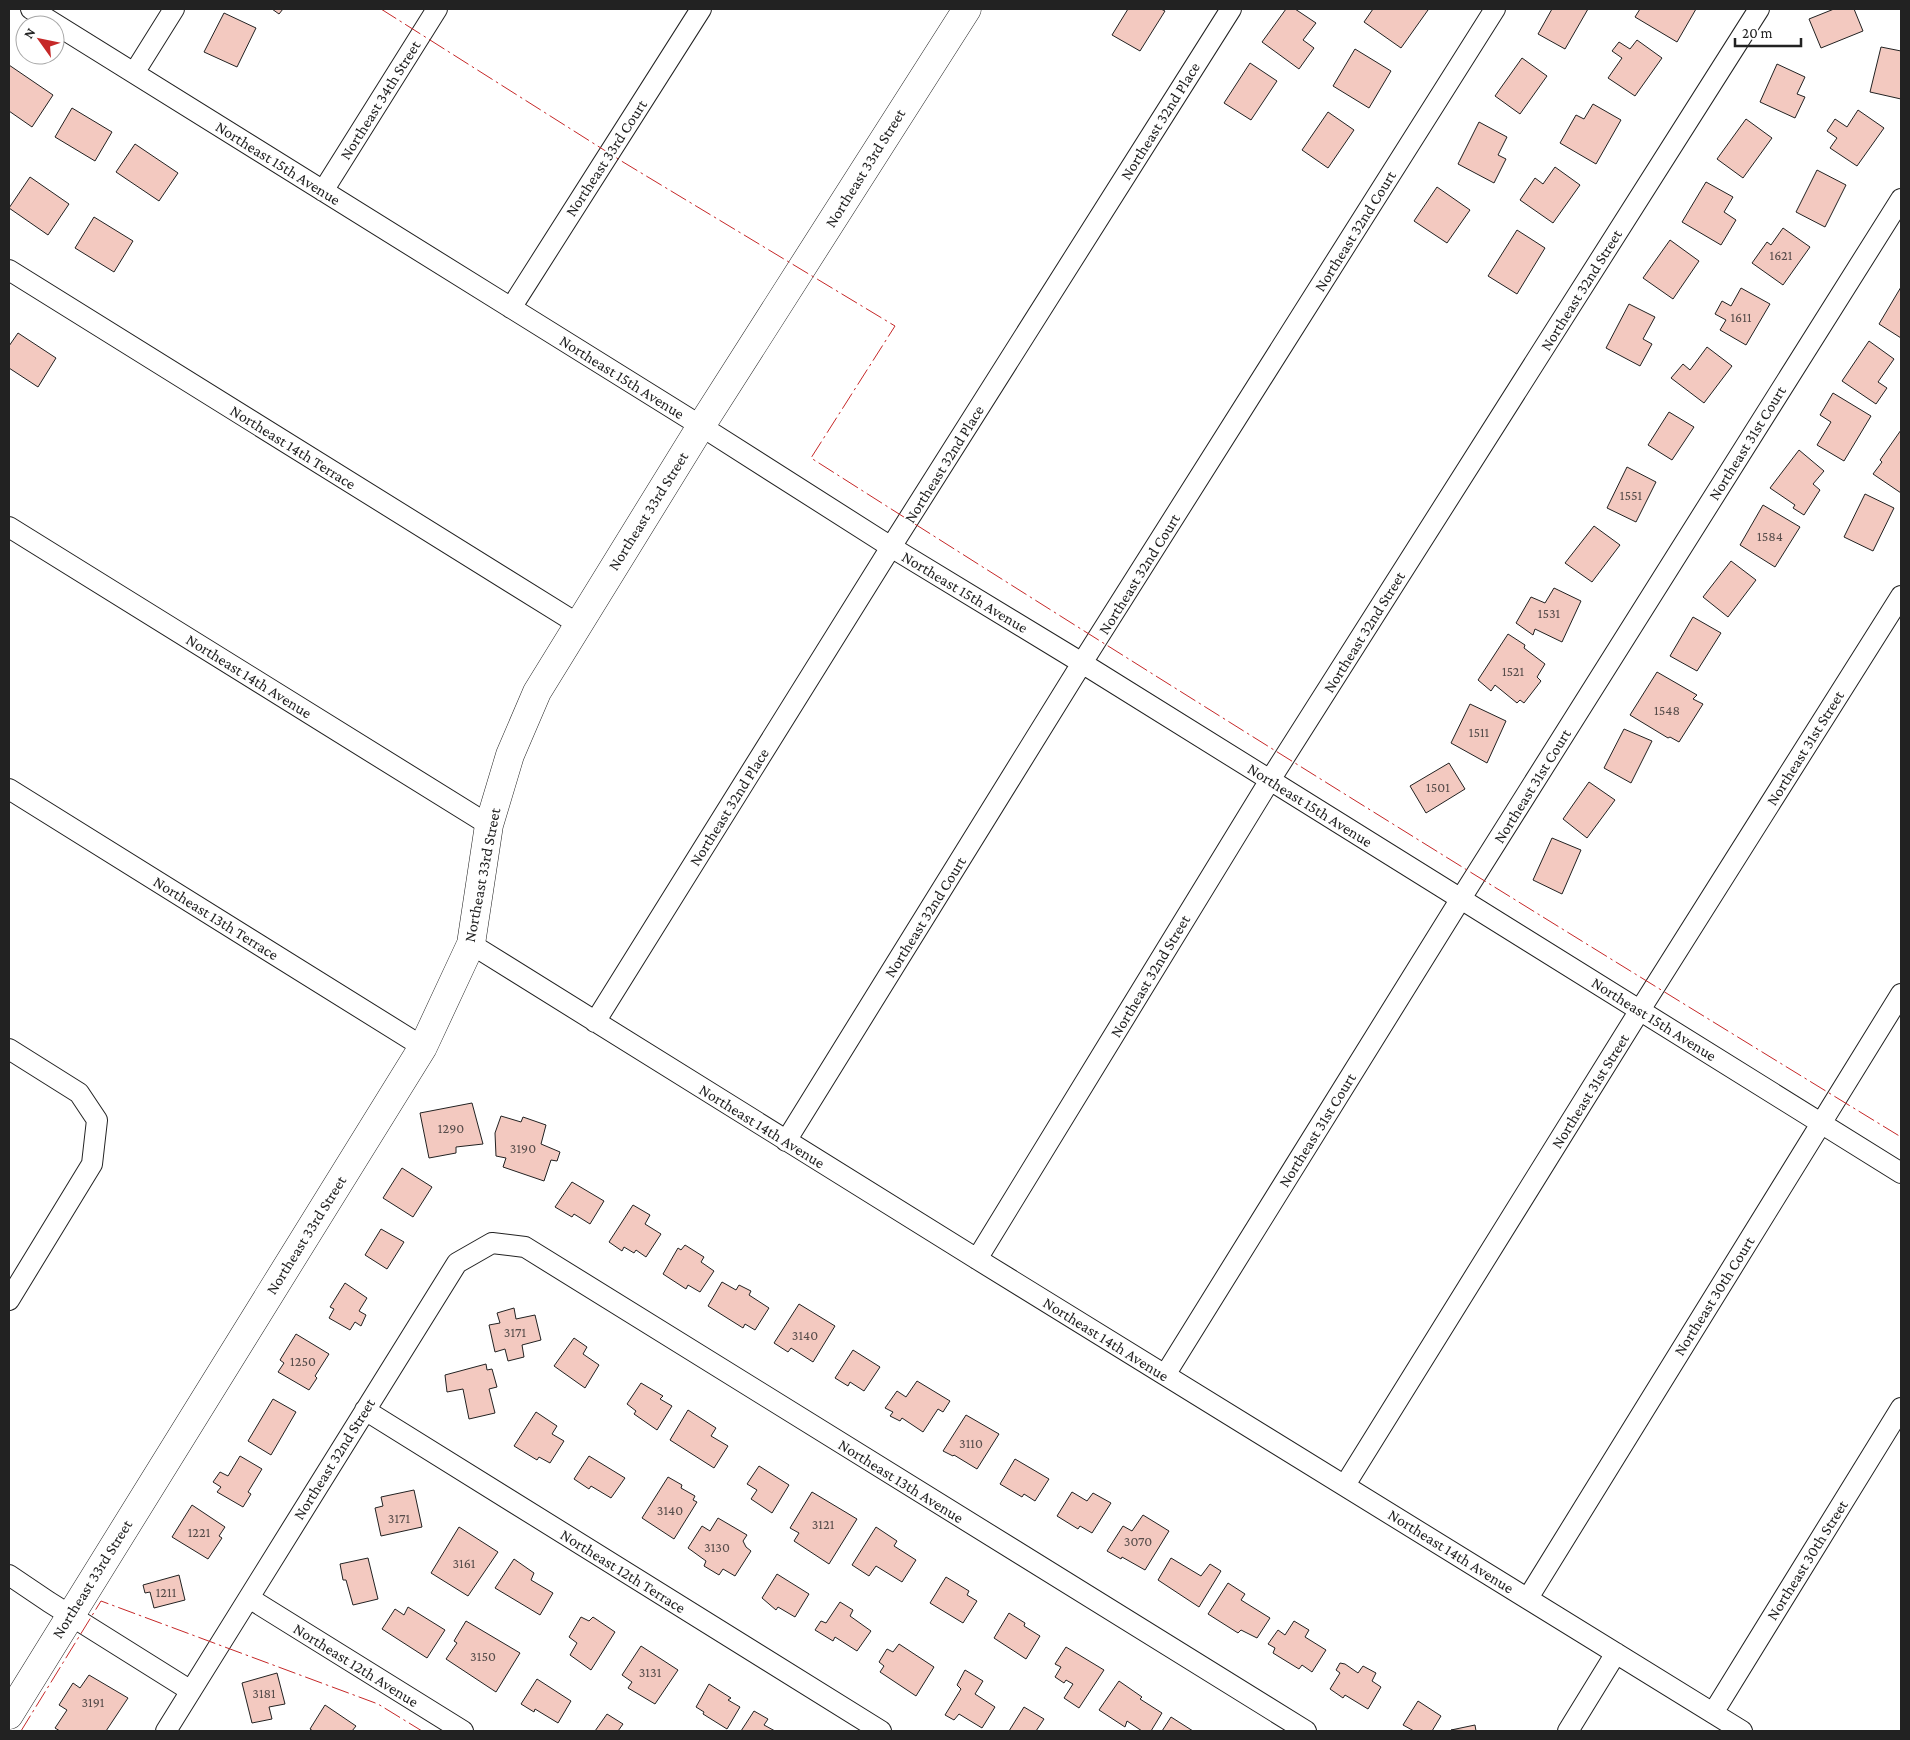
<svg xmlns="http://www.w3.org/2000/svg" width="1910" height="1740" font-family="'Crimson Pro',serif">
  <rect width="100%" height="100%" fill="#fff"/>
  <path fill="#f3c9c0" stroke="#222" d="M272,9H283L279,14Z
    M1128,9H1161L1165,11L1140,51L1112,35Z
    M1286,9H1295L1316,23L1303,40L1314,48L1299,69L1262,42Z
    M1373,9H1426L1428,10L1401,48L1364,22Z
    M1552,9H1588L1565,49L1538,34Z
    M1640,9H1696L1677,42L1635,17Z
    M1834,9H1854L1863,31L1821,48L1809,19Z
    M224,13L256,28L237,67L204,52Z
    M1637,40L1662,58L1635,96L1608,78L1622,58L1612,51L1619,42L1630,49Z
    M1881,47L1901,51V99L1870,92Z
    M1355,49L1391,71L1369,108L1333,86Z
    M1522,58L1547,76L1520,114L1495,96Z
    M1250,63L1277,81L1251,120L1224,103Z
    M1777,64L1805,77L1797,94L1805,97L1795,118L1760,102Z
    M9,65L53,95L32,127L9,111Z
    M1593,104L1621,120L1596,164L1560,143L1576,115L1584,119Z
    M72,108L112,132L95,161L55,137Z
    M1858,110L1884,128L1857,166L1830,148L1837,138L1827,131L1835,119L1847,127Z
    M1328,112L1354,130L1328,168L1302,150Z
    M1746,119L1772,138L1743,178L1717,159Z
    M1479,122L1507,137L1498,155L1506,159L1494,183L1458,164Z
    M135,144L178,173L159,201L116,172Z
    M1555,167L1580,185L1553,223L1520,200L1535,178L1543,184Z
    M1817,170L1846,185L1825,227L1796,212Z
    M30,177L69,204L48,235L9,208Z
    M1706,182L1733,197L1724,212L1736,220L1721,245L1682,222Z
    M1437,187L1470,210L1447,243L1414,221Z
    M94,217L133,241L114,272L75,248Z
    M1783,228L1810,247L1783,285L1752,263L1767,242L1771,245Z
    M1517,230L1545,248L1517,294L1488,276Z
    M1670,240L1699,261L1673,299L1643,278Z
    M1901,287V338L1879,324Z
    M1741,288L1770,304L1746,345L1720,330L1726,320L1715,314L1722,301L1731,306Z
    M1629,304L1655,317L1643,339L1652,344L1640,366L1606,348Z
    M18,333L56,358L38,387L9,368V346Z
    M1869,341L1894,359L1878,382L1887,388L1876,404L1842,381Z
    M1707,347L1732,366L1704,403L1671,378L1683,364L1690,370Z
    M1833,393L1871,416L1844,461L1817,445L1831,422L1820,415Z
    M1669,412L1694,427L1672,460L1648,445Z
    M1901,430V493L1873,474L1882,462L1880,460Z
    M1799,450L1824,471L1813,484L1820,490L1804,515L1793,508L1795,505L1770,488Z
    M1627,467L1656,482L1636,522L1607,508Z
    M1865,494L1894,508L1873,551L1844,537Z
    M1763,505L1800,527L1775,567L1740,545Z
    M1594,526L1620,545L1592,582L1565,563Z
    M1731,561L1756,580L1728,617L1703,597Z
    M1554,588L1581,601L1562,642L1535,629L1533,635L1516,623L1531,597L1545,603Z
    M1693,617L1721,633L1697,671L1670,656Z
    M1508,634L1525,645L1524,648L1545,664L1537,677L1541,681L1524,703L1520,700L1517,703L1495,685L1491,691L1478,680Z
    M1657,672L1697,695L1693,699L1703,704L1679,742L1670,737L1668,738L1630,715Z
    M1470,704L1506,721L1487,763L1451,743Z
    M1624,729L1652,741L1631,783L1604,768Z
    M1449,763L1465,789L1426,813L1410,786Z
    M1589,782L1615,800L1587,838L1563,819Z
    M1552,838L1581,850L1562,894L1533,880Z
    M472,1103L483,1144L456,1147V1153L429,1158L420,1113Z
    M501,1116L521,1122L523,1117L546,1125L541,1144L560,1152L557,1161L551,1160L544,1181L503,1167L506,1158L496,1156L495,1133Z
    M402,1168L432,1187L413,1217L383,1198Z
    M572,1182L604,1201L590,1224L574,1214L572,1217L555,1207Z
    M633,1205L650,1215L645,1224L661,1234L646,1257L636,1250L634,1253L624,1247L622,1251L609,1242Z
    M381,1229L404,1242L387,1269L365,1255Z
    M685,1245L704,1257L701,1262L714,1271L700,1292L688,1285L686,1289L663,1274L678,1248L681,1250Z
    M722,1282L736,1290L739,1285L751,1291L749,1295L769,1308L755,1330L745,1324L743,1328L708,1306Z
    M345,1283L367,1298L359,1311L366,1315L361,1326L355,1322L350,1330L329,1318L334,1309L330,1307Z
    M799,1304L835,1326L813,1362L791,1348L788,1352L774,1343Z
    M514,1308L516,1319L535,1315L541,1340L522,1345L524,1357L508,1361L505,1349L495,1352L489,1325L500,1323L497,1313Z
    M296,1334L329,1354L315,1376L317,1378L309,1390L278,1372L284,1363L280,1360Z
    M574,1338L587,1347L583,1354L599,1365L585,1388L554,1366Z
    M853,1350L880,1367L864,1391L850,1382L848,1386L835,1378Z
    M486,1364L487,1370L492,1369L497,1387L489,1389L495,1413L469,1419L463,1389L447,1392L445,1375Z
    M917,1381L950,1401L943,1412L938,1409L923,1432L902,1418L900,1421L890,1416L893,1412L885,1408L897,1391L906,1397Z
    M641,1383L663,1396L660,1399L672,1406L657,1430L634,1414L636,1411L627,1404Z
    M273,1399L296,1412L271,1455L248,1441Z
    M688,1410L716,1428L711,1436L728,1446L714,1468L670,1440Z
    M536,1412L557,1426L552,1434L564,1441L550,1463L539,1457L537,1460L514,1446Z
    M966,1415L999,1434L977,1469L954,1455L953,1456L943,1451Z
    M240,1456L262,1469L248,1492L251,1494L243,1507L217,1492L221,1487L213,1482L220,1472L228,1476Z
    M589,1456L625,1478L611,1498L591,1486L589,1489L574,1479Z
    M1015,1459L1049,1479L1035,1501L1024,1494L1022,1497L1000,1484Z
    M759,1466L789,1485L772,1513L751,1499L757,1490L747,1484Z
    M668,1477L682,1485L681,1488L695,1496L693,1500L697,1502L674,1539L642,1518Z
    M414,1490L422,1527L381,1536L375,1508L383,1506L381,1497Z
    M812,1492L857,1519L829,1564L794,1541L799,1533L790,1528Z
    M1072,1492L1087,1501L1093,1493L1111,1503L1092,1533L1080,1526L1078,1529L1057,1516Z
    M192,1505L225,1527L219,1536L222,1538L208,1559L172,1537Z
    M1143,1515L1169,1531L1145,1570L1122,1557L1121,1559L1107,1551L1123,1526L1132,1531Z
    M718,1518L747,1535L743,1541L746,1547L751,1551L735,1576L723,1569L719,1575L704,1566L706,1561L688,1548L702,1526L710,1531Z
    M459,1527L498,1552L468,1596L431,1573Z
    M876,1527L897,1541L894,1546L916,1560L902,1582L876,1566L869,1576L852,1565Z
    M368,1558L378,1599L353,1605L346,1580H343L340,1564Z
    M1171,1558L1201,1576L1210,1564L1221,1571L1199,1607L1158,1580Z
    M514,1559L534,1573L531,1580L553,1593L540,1615L495,1588Z
    M777,1574L809,1594L795,1617L778,1607L776,1610L762,1598Z
    M179,1575L185,1600L154,1608L150,1592L145,1593L143,1585Z
    M946,1577L969,1591L967,1595L977,1601L963,1623L930,1603Z
    M1228,1583L1245,1594L1241,1600L1270,1618L1257,1638L1241,1630L1238,1633L1208,1614Z
    M840,1602L853,1610L850,1616L871,1631L857,1651L835,1637L833,1641L815,1630L821,1621L826,1623Z
    M408,1607L445,1630L427,1658L382,1629L395,1609L404,1615Z
    M1009,1613L1025,1623L1024,1626L1040,1636L1026,1659L994,1638Z
    M581,1617L589,1621L593,1617L615,1632L591,1670L570,1655L577,1643L569,1637Z
    M466,1621L520,1653L496,1692L446,1659L457,1643L454,1641Z
    M1294,1621L1309,1630L1305,1637L1326,1650L1312,1672L1302,1665L1299,1669L1273,1653L1275,1648L1268,1644L1278,1630L1285,1635Z
    M899,1644L934,1667L916,1696L880,1672L884,1666L879,1662L887,1649L893,1652Z
    M641,1646L678,1670L655,1704L628,1688L632,1682L622,1675Z
    M1066,1647L1104,1670L1079,1708L1064,1698L1073,1684L1066,1680L1064,1683L1055,1677L1061,1667L1055,1664Z
    M1340,1663L1345,1664L1358,1673L1363,1666L1376,1673L1372,1681L1381,1687L1368,1709L1345,1695L1343,1698L1330,1689L1340,1673L1336,1670Z
    M965,1670L983,1681L975,1694L995,1707L982,1728L959,1714L954,1720L945,1715L961,1689L957,1685Z
    M277,1673L285,1704L269,1707L272,1719L252,1723L242,1683Z
    M89,1675L128,1698L106,1731H60L55,1728L67,1710L59,1705L73,1683L80,1688Z
    M537,1679L571,1701L558,1723L535,1709L534,1712L521,1704Z
    M1119,1681L1142,1697L1140,1699L1162,1713L1151,1731H1142L1127,1721L1125,1727L1099,1710Z
    M709,1684L731,1698L728,1700L740,1707L727,1729L703,1714L704,1712L696,1707Z
    M1418,1701L1441,1716L1432,1731H1414L1403,1725Z
    M325,1705L356,1726L352,1731H313L310,1729Z
    M1024,1707L1044,1719L1036,1731H1009Z
    M754,1711L768,1719L764,1725L775,1731H741Z
    M607,1714L623,1724L618,1731H595Z
    M1171,1717L1193,1731H1162Z
    M1475,1725L1476,1731L1451,1730Z"/>
  <g fill="none" stroke-linecap="round" stroke-linejoin="round">
    <defs>
      <path id="street" d="M31,9L701,426L891,547L1082,663L1901,1173
        M134,73L174,9
        M323,191L437,9
        M9,270L578,624
        M511,308L701,9
        M9,527L489,825
        M9,789L423,1047
        M471,944L977,1259L1742,1731
        M595,1022L891,547L1231,9
        M9,1049L79,1093L97,1120L92,1164L9,1300
        M786,1141L1082,663L1495,9
        M977,1259L1270,780L1759,9
        M1165,1375L1460,900L1901,199
        M365,1410L881,1731
        M1345,1485L1640,1010L1901,596
        M9,1575L49,1602L191,1691
        M249,1598L463,1731
        M1528,1598L1901,994
        M1713,1713L1901,1408
        M166,1731L457,1263L492,1243L525,1247L1306,1731
        M1568,1731L1616,1653"/>
      <path id="secondary" d="M9,1715L423,1047L471,944L489,825L510,755L537,692L701,426L967,9"/>
    </defs>
    <use href="#street" stroke="#222" stroke-width="22"/>
    <use href="#secondary" stroke="#222" stroke-width="29"/>
    <use href="#street" stroke="#fff" stroke-width="20"/>
    <use href="#secondary" stroke="#fff" stroke-width="28"/>
    <path stroke="#c62828" stroke-width="1" stroke-dasharray="18 4 2.5 4" stroke-linecap="butt" d="M381,9L623,162L895,326L811,458C1172,688 1536,914 1901,1137
      M21,1731L101,1601L378,1704L422,1731"/>
  </g>
  <g text-anchor="middle" dominant-baseline="central" stroke-width="4" stroke-linejoin="round" paint-order="stroke">
    <g font-size="14" fill="#564c4a">
      <text x="1781" y="255">1621</text>
      <text x="1741" y="317">1611</text>
      <text x="1631" y="495">1551</text>
      <text x="1770" y="536">1584</text>
      <text x="1549" y="613">1531</text>
      <text x="1513" y="671">1521</text>
      <text x="1667" y="710">1548</text>
      <text x="1479" y="732">1511</text>
      <text x="1438" y="787">1501</text>
      <text x="451" y="1128">1290</text>
      <text x="523" y="1148">3190</text>
      <text x="515" y="1332">3171</text>
      <text x="805" y="1335">3140</text>
      <text x="303" y="1361">1250</text>
      <text x="971" y="1443">3110</text>
      <text x="670" y="1510">3140</text>
      <text x="399" y="1518">3171</text>
      <text x="823" y="1524">3121</text>
      <text x="199" y="1532">1221</text>
      <text x="1138" y="1541">3070</text>
      <text x="717" y="1547">3130</text>
      <text x="464" y="1563">3161</text>
      <text x="166" y="1592">1211</text>
      <text x="483" y="1656">3150</text>
      <text x="650" y="1672">3131</text>
      <text x="264" y="1693">3181</text>
      <text x="93" y="1702">3191</text>
    </g>
    <g font-size="16" fill="#222" stroke="#fff">
      <text transform="translate(380 100) rotate(-58)">Northeast 34th Street</text>
      <text transform="translate(1160 121) rotate(-58)">Northeast 32nd Place</text>
      <text transform="translate(606 158) rotate(-57)">Northeast 33rd Court</text>
      <text transform="translate(278 163) rotate(32)">Northeast 15th Avenue</text>
      <text transform="translate(865 168) rotate(-58)">Northeast 33rd Street</text>
      <text transform="translate(1355 231) rotate(-58)">Northeast 32nd Court</text>
      <text transform="translate(1581 290) rotate(-58)">Northeast 32nd Street</text>
      <text transform="translate(622 377) rotate(32)">Northeast 15th Avenue</text>
      <text transform="translate(1747 443) rotate(-58)">Northeast 31st Court</text>
      <text transform="translate(293 447) rotate(32)">Northeast 14th Terrace</text>
      <text transform="translate(944 464) rotate(-58)">Northeast 32nd Place</text>
      <text transform="translate(648 511) rotate(-58)">Northeast 33rd Street</text>
      <text transform="translate(1139 574) rotate(-58)">Northeast 32nd Court</text>
      <text transform="translate(965 592) rotate(31)">Northeast 15th Avenue</text>
      <text transform="translate(1364 632) rotate(-58)">Northeast 32nd Street</text>
      <text transform="translate(249 676) rotate(32)">Northeast 14th Avenue</text>
      <text transform="translate(1805 748) rotate(-58)">Northeast 31st Street</text>
      <text transform="translate(1532 786) rotate(-58)">Northeast 31st Court</text>
      <text transform="translate(1310 805) rotate(32)">Northeast 15th Avenue</text>
      <text transform="translate(729 807) rotate(-58)">Northeast 32nd Place</text>
      <text transform="translate(482 875) rotate(-79)">Northeast 33rd Street</text>
      <text transform="translate(925 917) rotate(-58)">Northeast 32nd Court</text>
      <text transform="translate(216 918) rotate(32)">Northeast 13th Terrace</text>
      <text transform="translate(1150 976) rotate(-59)">Northeast 32nd Street</text>
      <text transform="translate(1654 1019) rotate(32)">Northeast 15th Avenue</text>
      <text transform="translate(1590 1091) rotate(-58)">Northeast 31st Street</text>
      <text transform="translate(762 1126) rotate(32)">Northeast 14th Avenue</text>
      <text transform="translate(1317 1130) rotate(-58)">Northeast 31st Court</text>
      <text transform="translate(306 1235) rotate(-58)">Northeast 33rd Street</text>
      <text transform="translate(1714 1296) rotate(-58)">Northeast 30th Court</text>
      <text transform="translate(1106 1339) rotate(32)">Northeast 14th Avenue</text>
      <text transform="translate(334 1459) rotate(-58)">Northeast 32nd Street</text>
      <text transform="translate(901 1481) rotate(32)">Northeast 13th Avenue</text>
      <text transform="translate(1451 1551) rotate(32)">Northeast 14th Avenue</text>
      <text transform="translate(1807 1560) rotate(-58)">Northeast 30th Street</text>
      <text transform="translate(623 1571) rotate(32)">Northeast 12th Terrace</text>
      <text transform="translate(92 1579) rotate(-58)">Northeast 33rd Street</text>
      <text transform="translate(356 1665) rotate(32)">Northeast 12th Avenue</text>
    </g>
  </g>
  <rect width="1910" height="1740" fill="none" stroke="#222222" stroke-width="20"/>
  <g transform="translate(40 40) rotate(303)"><circle r="24" fill="#ffffff" stroke="#a7a7a7"/>
  <path d="M0-4L9 19L0 12L-9 19Z" fill="#c62828"/>
  <text y="-8" font-size="14" font-weight="bold" text-anchor="middle" fill="#222222">N</text>
  </g>
  <path d="M1735 38v8h66v-8" fill="none" stroke="#222222" stroke-width="2.5"/>
  <text x="1742" y="38" font-size="15" fill="#222222" stroke="#ffffff" stroke-width="4" paint-order="stroke">20 m</text>
</svg>
